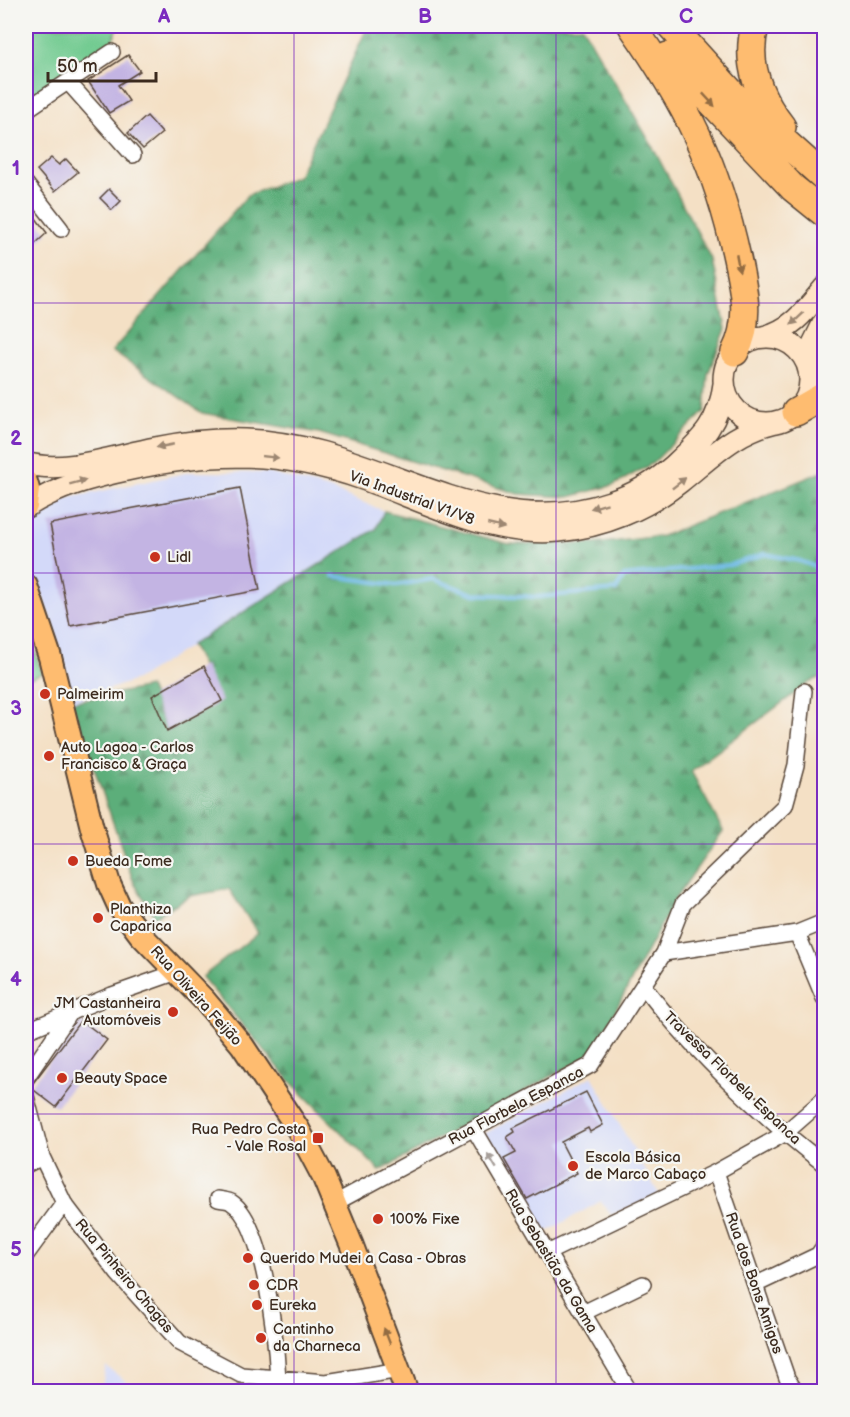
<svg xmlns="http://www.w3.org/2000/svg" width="850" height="1417" font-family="'Balsamiq Sans',sans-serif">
  <defs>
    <pattern id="forest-firs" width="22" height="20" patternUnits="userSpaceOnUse" patternTransform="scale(1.5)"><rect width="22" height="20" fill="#5cae7a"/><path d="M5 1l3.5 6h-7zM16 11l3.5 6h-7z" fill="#4d8e63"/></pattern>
  </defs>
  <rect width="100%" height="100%" fill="#f6f6f2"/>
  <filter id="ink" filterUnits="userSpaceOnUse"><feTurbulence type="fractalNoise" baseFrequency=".0167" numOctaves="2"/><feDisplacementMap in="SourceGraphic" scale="12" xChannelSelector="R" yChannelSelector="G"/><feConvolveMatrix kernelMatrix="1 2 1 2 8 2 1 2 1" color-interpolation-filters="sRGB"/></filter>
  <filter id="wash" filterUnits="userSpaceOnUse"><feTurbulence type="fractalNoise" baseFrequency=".008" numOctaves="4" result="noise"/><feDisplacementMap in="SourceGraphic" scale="24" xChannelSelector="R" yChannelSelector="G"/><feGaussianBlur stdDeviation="1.35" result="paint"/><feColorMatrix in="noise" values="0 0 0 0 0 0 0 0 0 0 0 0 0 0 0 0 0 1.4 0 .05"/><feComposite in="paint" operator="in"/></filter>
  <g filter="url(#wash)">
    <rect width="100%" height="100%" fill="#f4e0c5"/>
    <path fill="#d3d9f9" d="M190,472L269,473L330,489L384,511L376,529L136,680L71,702L50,617L29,559L31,530L50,502Z
      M592,1076L660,1196L611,1215L601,1201L541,1235L484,1134Z
      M106,1366L138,1391H101Z"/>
    <path fill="#71ca90" stroke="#567a57" stroke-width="1.5" d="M26,26H119L109,47L26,102Z
      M26,623L42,673L26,680Z"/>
    <path fill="url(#forest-firs)" stroke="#4c6c4c" stroke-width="1.5" d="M368,26H582L650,142L712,260L726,329L708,374L705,411L653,463L614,485L569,497L518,494L319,433L202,413L112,351L248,195L298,176Z
      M824,471V676L810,682L691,771L723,831L675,899L592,1054L380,1171L290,1081L202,977L258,933L229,889L189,896L155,917L134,883L71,702L149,687L167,731L221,701L191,645L376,529L384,511L509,544H594L662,536Z"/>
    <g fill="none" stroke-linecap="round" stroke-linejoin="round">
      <path stroke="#6ab8e4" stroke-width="4.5" d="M333,576L396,585L433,579L474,594L538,597L616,590L624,576L730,565L765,554L800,561L824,570"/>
    </g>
    <g id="blocks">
      <path fill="#c3b4e3" d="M128,55L140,71L118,85L129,101L109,113L88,81Z
        M147,116L162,133L143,149L128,133Z
        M51,158L59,165L66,159L78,172L55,191L37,170Z
        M109,189L121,201L112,210L100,198Z
        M35,217L47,233L26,252V224Z
        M240,488L260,590L70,626L50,524Z
        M204,666L222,701L167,731L152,696Z
        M81,1020L107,1040L56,1107L30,1087Z
        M586,1092L603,1125L590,1132L588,1128L561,1142L577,1173L527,1199L504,1159L516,1153L507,1137L515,1132L513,1128Z"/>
    </g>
  </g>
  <g filter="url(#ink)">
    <use href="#blocks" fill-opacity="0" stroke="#574537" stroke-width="1.5"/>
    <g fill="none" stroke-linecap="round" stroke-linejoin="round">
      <defs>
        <path id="street" d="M68,82L133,155
          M26,110L112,52
          M26,184L61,229
          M797,933L824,998
          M664,953L797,933L824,922
          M644,987C692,1049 762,1117 824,1164
          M26,1031L112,995L177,972
          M26,1078L71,1012
          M26,1096L42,1157L64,1203L118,1274L180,1343L241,1375L326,1382L400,1370
          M474,1129L630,1392
          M26,1165L42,1157
          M716,1172L787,1378L796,1392
          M218,1199C222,1200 228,1200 231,1202C265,1223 276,1341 278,1379
          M335,1203L591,1065L664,953L683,904L785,805L796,765L804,691
          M547,1253L716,1172L784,1134L824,1099
          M26,1255L64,1203
          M755,1285L818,1255L824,1246
          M583,1313L643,1284"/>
        <path id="secondary" d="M763,337C792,330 807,309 824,288
          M724 380a43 43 0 1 1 86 0a43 43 0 1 1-86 0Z
          M810,371L813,344L824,322
          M26,463C63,475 117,455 155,448C185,442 215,439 246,440C376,444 481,547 610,502C632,495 655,482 673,466C701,440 719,425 724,384
          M26,507C59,486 93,477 131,469C216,450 282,451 363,479C427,502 490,537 559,531C603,527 646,509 680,482C714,455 735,431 779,421"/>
        <path id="primary" d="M26,482L28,489L26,506
          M26,586L50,657L92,828L109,884L119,906L140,934L205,1001L242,1045L298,1129L324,1178L352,1246L407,1392"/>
        <path id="highway" d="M632,26C686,103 717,165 737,258C744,290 751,322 735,352
          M671,26L739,101L824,177
          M755,26C745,63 759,98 782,127
          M668,56L793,188L824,213
          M796,412L824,396"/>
      </defs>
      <use href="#street" stroke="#574537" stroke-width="18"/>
      <use href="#secondary" stroke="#574537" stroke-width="24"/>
      <use href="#primary" stroke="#574537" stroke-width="26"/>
      <use href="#highway" stroke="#574537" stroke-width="30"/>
      <use href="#street" stroke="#fff" stroke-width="15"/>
      <use href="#secondary" stroke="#ffe4c6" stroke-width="21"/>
      <use href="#primary" stroke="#febc70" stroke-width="22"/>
      <use href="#highway" stroke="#febc70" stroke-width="27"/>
    </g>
    <defs><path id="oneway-solid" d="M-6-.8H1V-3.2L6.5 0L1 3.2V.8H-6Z" transform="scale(1.5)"/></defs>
    <g fill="#936c43">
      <use href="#oneway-solid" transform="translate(709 100) rotate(47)"/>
      <use href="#oneway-solid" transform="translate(738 263) rotate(79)"/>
      <use href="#oneway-solid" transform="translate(387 1336) rotate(-111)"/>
    </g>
    <g fill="#9d8772">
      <use href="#oneway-solid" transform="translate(797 319) rotate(137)"/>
      <use href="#oneway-solid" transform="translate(165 446) rotate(169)"/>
      <use href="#oneway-solid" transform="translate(270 457) rotate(6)"/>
      <use href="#oneway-solid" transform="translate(78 482) rotate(-15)"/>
      <use href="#oneway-solid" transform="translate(679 483) rotate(-38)"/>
      <use href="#oneway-solid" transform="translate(599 506) rotate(163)"/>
      <use href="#oneway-solid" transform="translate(496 526) rotate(13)"/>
    </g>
    <use fill="#a79f9a" href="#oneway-solid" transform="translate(492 1161) rotate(-121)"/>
  </g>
  <path fill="none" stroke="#7b2cbf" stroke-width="1.5" stroke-opacity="0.55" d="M294,26V1392M556,26V1392M26,303H824M26,573H824M26,844H824M26,1114H824"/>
  <g fill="#c8321e" stroke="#f6f6f2" stroke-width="2">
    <circle cx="155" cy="557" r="6"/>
    <circle cx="45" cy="694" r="6"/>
    <circle cx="49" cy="756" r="6"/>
    <circle cx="73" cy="861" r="6"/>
    <circle cx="98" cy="918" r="6"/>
    <circle cx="173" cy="1012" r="6"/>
    <circle cx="62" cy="1078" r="6"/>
    <rect x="312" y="1132" width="12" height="12" rx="3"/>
    <circle cx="573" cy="1166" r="6"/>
    <circle cx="378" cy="1219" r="6"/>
    <circle cx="248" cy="1258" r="6"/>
    <circle cx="254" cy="1285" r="6"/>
    <circle cx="257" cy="1305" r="6"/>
    <circle cx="261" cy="1338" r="6"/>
  </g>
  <g text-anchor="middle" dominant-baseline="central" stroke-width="4.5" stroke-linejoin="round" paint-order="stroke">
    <g font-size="15" fill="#3b2a1e" stroke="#f6f6f2">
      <text transform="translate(412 498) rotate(20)">Via Industrial V1/V8</text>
      <text transform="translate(196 996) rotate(48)">Rua Oliveira Feijão</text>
      <text transform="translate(732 1078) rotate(44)">Travessa Florbela Espanca</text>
      <text transform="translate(516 1106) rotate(-28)">Rua Florbela Espanca</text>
      <text transform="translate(551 1261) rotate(59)">Rua Sebastião da Gama</text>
      <text transform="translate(124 1276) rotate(50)">Rua Pinheiro Chagas</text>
      <text transform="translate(754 1283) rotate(71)">Rua dos Bons Amigos</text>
    </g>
    <g font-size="15" fill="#3b2a1e" stroke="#f6f6f2" text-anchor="start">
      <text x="167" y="557">Lidl</text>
      <text x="57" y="694">Palmeirim</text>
      <text x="61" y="747">Auto Lagoa - Carlos<tspan x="61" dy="17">Francisco &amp; Graça</tspan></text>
      <text x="85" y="861">Bueda Fome</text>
      <text x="110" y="909">Planthiza<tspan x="110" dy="17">Caparica</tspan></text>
      <text x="161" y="1003" text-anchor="end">JM Castanheira<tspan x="161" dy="17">Automóveis</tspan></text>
      <text x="74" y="1078">Beauty Space</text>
      <text x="306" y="1129" text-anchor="end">Rua Pedro Costa<tspan x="306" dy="17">- Vale Rosal</tspan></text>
      <text x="585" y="1157">Escola Básica<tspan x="585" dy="17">de Marco Cabaço</tspan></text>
      <text x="390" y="1219">100% Fixe</text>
      <text x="260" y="1258">Querido Mudei a Casa - Obras</text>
      <text x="266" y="1285">CDR</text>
      <text x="269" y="1305">Eureka</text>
      <text x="273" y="1329">Cantinho<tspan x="273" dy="17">da Charneca</tspan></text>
    </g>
  </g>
  <rect width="850" height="1417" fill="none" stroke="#f6f6f2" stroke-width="66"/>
  <path d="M48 72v9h108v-9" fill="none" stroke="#3b2a1e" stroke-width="3"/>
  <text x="57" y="72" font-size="18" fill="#3b2a1e" stroke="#f6f6f2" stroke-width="4.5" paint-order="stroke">50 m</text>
  <rect x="33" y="33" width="784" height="1351" fill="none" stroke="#7b2cbf" stroke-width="2"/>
  <g font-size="20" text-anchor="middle" font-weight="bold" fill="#7b2cbf">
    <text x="164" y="23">A</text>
    <text x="425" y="23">B</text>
    <text x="686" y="23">C</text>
    <text x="16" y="175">1</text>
    <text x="16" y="445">2</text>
    <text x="16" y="715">3</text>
    <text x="16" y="986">4</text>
    <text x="16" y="1256">5</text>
  </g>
</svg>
